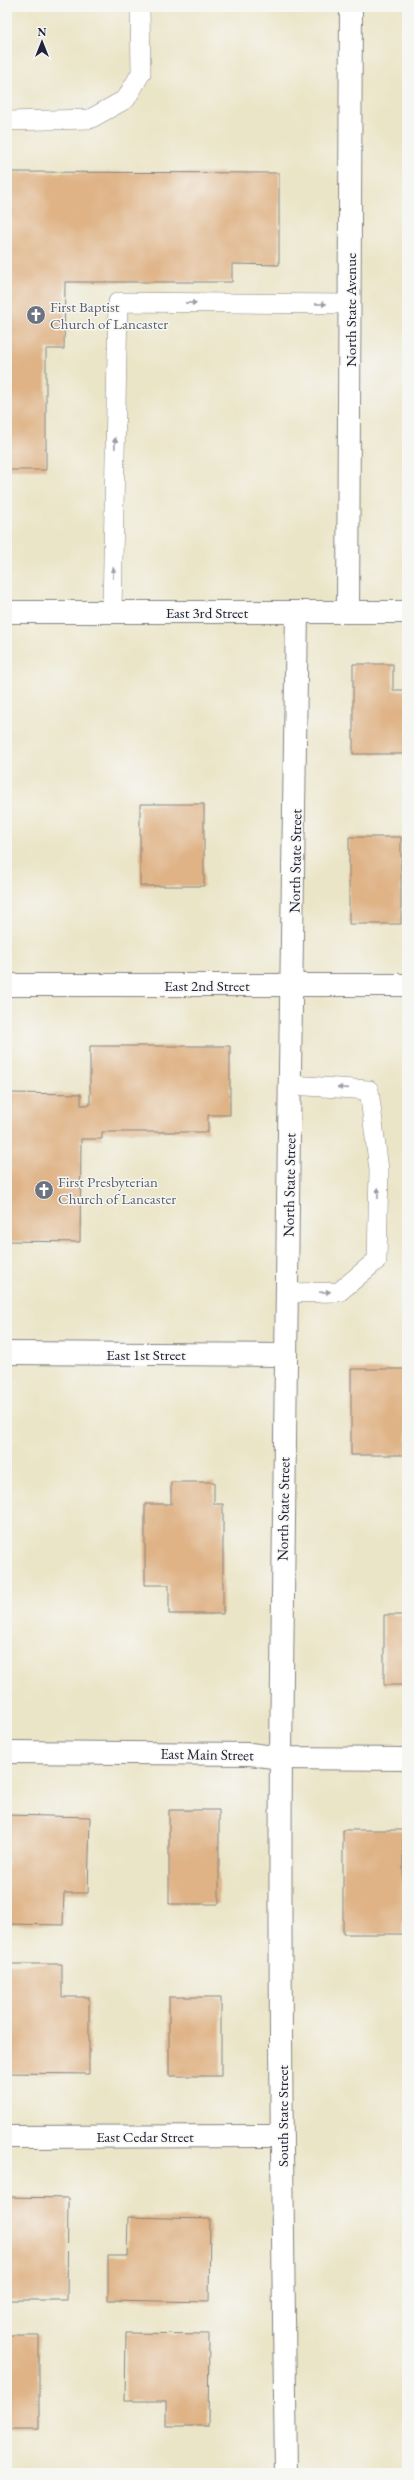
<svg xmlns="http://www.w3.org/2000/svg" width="414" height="2480" font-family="'EB Garamond',serif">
  <rect width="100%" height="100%" fill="#f6f6f2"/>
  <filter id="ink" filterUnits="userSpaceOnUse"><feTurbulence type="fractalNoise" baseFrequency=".025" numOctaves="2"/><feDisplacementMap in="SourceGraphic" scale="8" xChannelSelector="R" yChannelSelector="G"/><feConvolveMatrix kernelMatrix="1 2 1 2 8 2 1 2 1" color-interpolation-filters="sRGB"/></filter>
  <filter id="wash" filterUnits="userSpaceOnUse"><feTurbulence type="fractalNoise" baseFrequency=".012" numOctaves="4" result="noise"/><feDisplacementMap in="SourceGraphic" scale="16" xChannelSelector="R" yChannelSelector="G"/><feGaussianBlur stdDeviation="0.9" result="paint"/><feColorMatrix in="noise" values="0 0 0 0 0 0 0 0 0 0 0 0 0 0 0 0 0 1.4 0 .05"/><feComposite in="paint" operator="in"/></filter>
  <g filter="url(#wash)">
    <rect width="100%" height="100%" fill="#ebe5c8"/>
    <g id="blocks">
      <path fill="#dfb386" d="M7,172L279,173V265L232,264V282H65L64,349H46V470H7Z
        M353,664H393V690H407V754H353Z
        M140,804H204V886H140Z
        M349,837H401V924H349Z
        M90,1046H230V1115H208V1132H102V1139H81L80,1242L7,1241V1093L81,1094V1105H90Z
        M351,1369H407V1455H351Z
        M171,1482H214V1504H223V1614H169V1585H145V1504H171Z
        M384,1615H407V1685H384Z
        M169,1810H219V1904H169Z
        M7,1815L90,1817L88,1893H64L63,1925L7,1924Z
        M343,1830H403V1934H343Z
        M7,1964H62V1997H89V2074L7,2073Z
        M169,1997H221V2076H169Z
        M7,2197L68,2198L67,2300H7Z
        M128,2217L210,2219L209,2302L108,2300V2256H127Z
        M126,2333L209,2334L208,2426H166V2401H125Z
        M7,2335H39V2429H7Z"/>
    </g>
  </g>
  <g filter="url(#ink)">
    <use href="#blocks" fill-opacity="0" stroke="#868482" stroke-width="1"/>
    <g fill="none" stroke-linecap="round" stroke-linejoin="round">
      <defs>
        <path id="service" d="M7,121L90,119L126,99L141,73L140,7
          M112,612L118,302L350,304
          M286,1293L339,1292L377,1260L379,1170L369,1090L291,1085"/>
        <path id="minor" d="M7,612H407
          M348,612L351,7
          M7,1353L285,1355
          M7,2137L282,2136
          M286,2473C283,2233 279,1993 281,1753C283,1373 293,992 297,612"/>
        <path id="tertiary" d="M7,985H407
          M7,1752L250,1754L281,1758L407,1759"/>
      </defs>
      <use href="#service" stroke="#868482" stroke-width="20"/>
      <use href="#minor" stroke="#868482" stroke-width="24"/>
      <use href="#tertiary" stroke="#868482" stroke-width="24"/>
      <use href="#service" stroke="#fff" stroke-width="19"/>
      <use href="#minor" stroke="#fff" stroke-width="22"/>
      <use href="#tertiary" stroke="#fff" stroke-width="22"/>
    </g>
    <defs><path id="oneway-solid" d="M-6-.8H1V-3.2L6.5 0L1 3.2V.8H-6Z"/></defs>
    <g fill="#9c9ca7">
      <use href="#oneway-solid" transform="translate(191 303) rotate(1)"/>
      <use href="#oneway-solid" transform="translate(321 304) rotate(1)"/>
      <use href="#oneway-solid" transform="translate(115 443) rotate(-89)"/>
      <use href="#oneway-solid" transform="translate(113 573) rotate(-89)"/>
      <use href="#oneway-solid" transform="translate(343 1088) rotate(-176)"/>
      <use href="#oneway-solid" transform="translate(378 1193) rotate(-89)"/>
      <use href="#oneway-solid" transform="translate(325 1292) rotate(-2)"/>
    </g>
  </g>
  <defs>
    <symbol id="church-disc" viewBox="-11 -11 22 22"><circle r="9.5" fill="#6b7280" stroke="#f6f6f2"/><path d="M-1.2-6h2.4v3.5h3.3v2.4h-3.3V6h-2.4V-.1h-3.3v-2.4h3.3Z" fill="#fff"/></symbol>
  </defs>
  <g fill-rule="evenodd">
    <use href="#church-disc" x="25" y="304" width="22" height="22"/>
    <use href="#church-disc" x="33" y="1179" width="22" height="22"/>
  </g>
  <g text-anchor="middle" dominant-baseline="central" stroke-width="3" stroke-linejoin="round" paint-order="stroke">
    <g font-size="15" fill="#5b616d" stroke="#f6f6f2" text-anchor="start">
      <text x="50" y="306">First Baptist<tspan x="50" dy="17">Church of Lancaster</tspan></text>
      <text x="58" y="1181">First Presbyterian<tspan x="58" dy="17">Church of Lancaster</tspan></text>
    </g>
    <g font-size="15" fill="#22223b" stroke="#f6f6f2">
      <text transform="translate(350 310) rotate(-90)">North State Avenue</text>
      <text x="207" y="612">East 3rd Street</text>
      <text transform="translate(295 861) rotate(-89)">North State Street</text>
      <text x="207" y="985">East 2nd Street</text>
      <text transform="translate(289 1185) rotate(-89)">North State Street</text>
      <text x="146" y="1354">East 1st Street</text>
      <text transform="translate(283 1509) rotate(-89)">North State Street</text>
      <text transform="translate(207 1754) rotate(1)">East Main Street</text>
      <text transform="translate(282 2116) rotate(-90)">South State Street</text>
      <text x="145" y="2136">East Cedar Street</text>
    </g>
  </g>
  <rect width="414" height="2480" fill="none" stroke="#f6f6f2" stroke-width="24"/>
  <g transform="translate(42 42)" stroke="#f6f6f2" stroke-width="3" paint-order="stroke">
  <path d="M0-3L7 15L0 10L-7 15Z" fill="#22223b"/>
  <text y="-6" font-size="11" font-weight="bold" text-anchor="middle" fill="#22223b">N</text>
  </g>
</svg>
